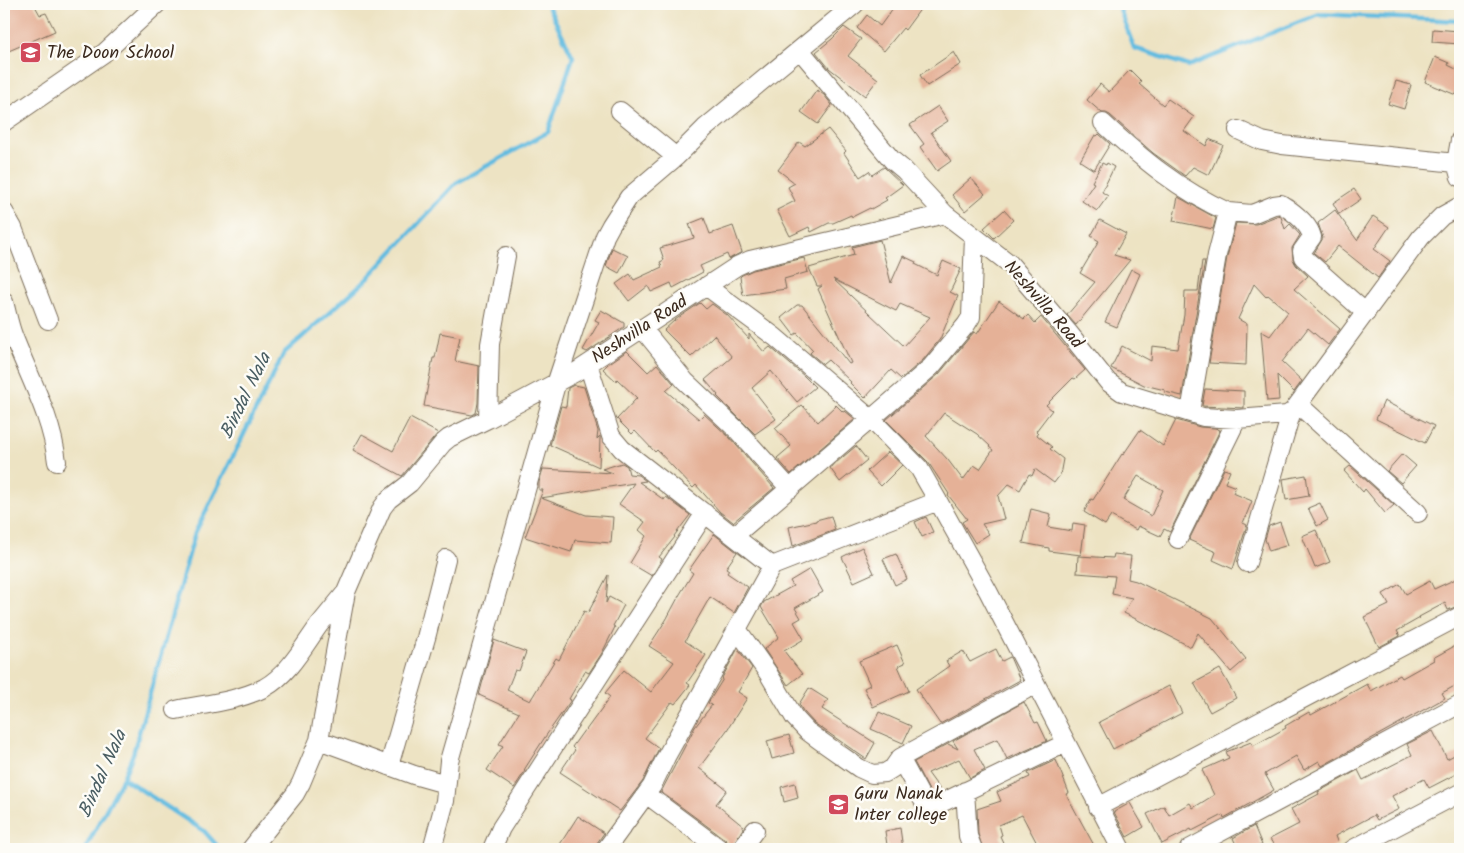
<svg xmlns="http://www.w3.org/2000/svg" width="1464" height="853" font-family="Kalam,sans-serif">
  <rect width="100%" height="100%" fill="#fdfcf7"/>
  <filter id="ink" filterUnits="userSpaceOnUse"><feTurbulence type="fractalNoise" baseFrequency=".02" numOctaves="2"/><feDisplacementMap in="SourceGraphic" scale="10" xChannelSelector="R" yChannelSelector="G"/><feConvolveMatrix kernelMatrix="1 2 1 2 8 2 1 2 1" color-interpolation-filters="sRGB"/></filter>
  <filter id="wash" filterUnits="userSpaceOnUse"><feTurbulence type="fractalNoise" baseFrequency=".0096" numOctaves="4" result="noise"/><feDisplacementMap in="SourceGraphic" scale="20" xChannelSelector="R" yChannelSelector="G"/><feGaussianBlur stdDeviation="1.12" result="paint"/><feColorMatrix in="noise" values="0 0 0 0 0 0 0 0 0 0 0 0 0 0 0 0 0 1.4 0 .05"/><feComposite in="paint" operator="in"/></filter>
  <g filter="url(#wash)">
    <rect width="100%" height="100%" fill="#ede3c3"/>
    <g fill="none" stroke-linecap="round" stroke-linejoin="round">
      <path stroke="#63bce0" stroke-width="4.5" d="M1118,4L1134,48L1189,66L1319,14L1460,21
        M123,778L204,831L220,849
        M85,849L123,778L133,754L195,533L284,353L366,280L456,183L548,132L573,57L547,4"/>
    </g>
    <g id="blocks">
      <path fill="#e5b197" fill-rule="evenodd" d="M4,4H34L40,15L46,13L55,31L4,53Z
        M896,4H924L905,30L903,28L884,51L857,28L867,15L880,26Z
        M844,27L861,39L848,56L878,79L865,96L829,68L816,52L832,39Z
        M1433,29L1460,31V44L1432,42Z
        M954,52L961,64L927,86L920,75Z
        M1435,57L1449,63L1448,65L1460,71V86L1456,95L1425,82Z
        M1130,70L1142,82L1139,84L1163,105L1168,99L1194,117L1184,131L1206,146L1209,139L1223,145L1209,175L1193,167L1185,176L1153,153L1110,115L1106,113H1102L1087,100L1100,84L1109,92Z
        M1396,81L1411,85L1404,109L1388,104Z
        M817,90L824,95L832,105L818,124L801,112Z
        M938,106L948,121L931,132L951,161L937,171L920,147L924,144L910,125Z
        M828,129L846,151L844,153L860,177L869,171L872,175L884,167L903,185L885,198L887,200L871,209L870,208L852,217L851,215L833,223H829L811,232L809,227L790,236L777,210L795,201L788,187L795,183L778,170L799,142L805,146Z
        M1099,134L1110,144L1094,170L1080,161L1095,135L1097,136Z
        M1102,163L1106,165L1107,163L1114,167L1102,192L1108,196L1097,211L1082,201L1094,183L1092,182Z
        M971,178L985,194L965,211L952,195Z
        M1354,189L1361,199L1339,214L1333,203Z
        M1178,197L1216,218L1213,229L1173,221Z
        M1004,210L1013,220L994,238L984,228Z
        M1335,210L1357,240L1373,216L1389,227L1374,249L1390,261L1378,278L1338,246L1325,262L1314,253L1323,238L1318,223Z
        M1279,215L1281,217L1285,229L1290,224L1300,235L1292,248L1293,259L1296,265L1308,276L1294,289L1340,329L1328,345L1308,328L1282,362L1302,381L1294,392L1277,375L1279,400L1267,401L1261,331L1270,336L1288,312L1268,295L1266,297L1254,284L1238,319L1247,324L1246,365L1209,363L1227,257L1236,223L1256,224Z
        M704,218L710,234L733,226L742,252L729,259L727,254L700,266L703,272L673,288L671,283L651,292L648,286L629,301L616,284L630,274L634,280L662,267L660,262L664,260L660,248L694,238L689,224Z
        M1100,220L1126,234L1114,255L1130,260L1076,325L1067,315L1095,282L1080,273L1099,241L1091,236Z
        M880,240L891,283L903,256L916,262L915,264L937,275L943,261L961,269L950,292L958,296L940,339L923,360L901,379L891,370L865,398L850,383L851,382L828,360L823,364L810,353L813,350L797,333L794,335L781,318L797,305H802L849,364L851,363L818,289L822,286H817L809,268L854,255L852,247ZM833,279L896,311L900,304L930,317L904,346Z
        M612,248L628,256L619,273L606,266Z
        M804,258L808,272L784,279L786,289L743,295L740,277L742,275L753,270Z
        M1202,261H1205L1182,396L1165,392V390L1144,385L1111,368L1122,346L1151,361L1152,346L1178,349L1184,315L1185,291H1198Z
        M1131,269L1140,274L1117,327L1105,322Z
        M999,301L1024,319L1028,315L1035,323L1041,317L1085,370L1075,379L1073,378L1046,405L1052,410L1036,431L1038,433L1037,435L1052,447L1050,449L1063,459L1060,475L1054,483L1035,469L1032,476L1029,474L1020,490L1009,484L998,496L1004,519L982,524L989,534L975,543L962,522L967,519L948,495L949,494L928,462L886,420L939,374L974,332L977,334ZM944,413L977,434L990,446L989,447L993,450L980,469L974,465L963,480L948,460L926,436Z
        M700,303L706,309L712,304L727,315L749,339V334L764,352L770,347L804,376L815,387L797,402L771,371L752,388L776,419L755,434L717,396L718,395L705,380L732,357L714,335L691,357L664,330L675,320Z
        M601,310L624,323V327L587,352L583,350L599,322L595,320Z
        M440,333L460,337L455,361L479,366L478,403L476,413L472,415L424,406L433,358H435Z
        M627,351L648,372L657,364L674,384L666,391L699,419L704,414L729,437L774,488L733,522L720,512L696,485L693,488L657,450L655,452L635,431L632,434L617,419L637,398L617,379L616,381L603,369L608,364Z
        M574,385L584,387L598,431L597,439L600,436V438L599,467L550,445L561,406L566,407L568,388Z
        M1205,389L1244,391V408L1202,406Z
        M1384,401L1434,426L1425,443L1376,419Z
        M802,405L818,422L836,405L843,412L845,411L855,419L791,474L777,458L791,446L775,428Z
        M410,418L438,433L402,476L353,450L362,434L393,451Z
        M1176,420L1200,427L1215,428L1220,430L1170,532L1164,529L1160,536L1138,526L1136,530L1111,516L1105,525L1084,512L1091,499L1093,500L1122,454L1123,455L1140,430L1163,446ZM1138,476L1163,490L1151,516L1123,500Z
        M856,446L867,460L840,482L830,468Z
        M888,452L902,465L881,486L867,471Z
        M1402,454L1416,466L1401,483L1387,471Z
        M622,463L627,466L629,474L638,475L646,481L639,482L664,500L666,497L690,515L674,536L675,537L659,557L662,559L652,576L630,563L646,536L639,530L645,522L619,504L634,483L541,498L586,515L613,517L611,543L575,540L571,552L525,537L543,490H539V482L543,469L613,473L602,469Z
        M1350,466L1394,505L1385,513L1365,489L1363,492L1344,471Z
        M1224,469L1230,471L1225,483L1236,487L1233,493L1252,501L1243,523L1247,525L1233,569L1213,560L1216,552L1189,540Z
        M1306,475L1309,496L1286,500L1283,479Z
        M1320,503L1328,520L1317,526L1308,508Z
        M1031,509L1051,514L1048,527L1072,531L1073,523L1085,525L1081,555L1049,551V548L1023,543Z
        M831,516L835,530L793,546L789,527L816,521V520Z
        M926,517L933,532L922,537L915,522Z
        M1280,522L1288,545L1269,551L1265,539L1269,526Z
        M1316,530L1330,562L1315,568L1302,536Z
        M714,534L737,552L726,568L729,570L727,573L748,587L734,613L710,597L685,641L706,655L687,683L690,685L675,704L672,702L645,738L659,748L643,781L620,811L560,772L575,750L572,747L585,729L586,730L610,697L605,693L624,670L651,692L674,662L649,646L666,620L680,594L693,573L689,570Z
        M862,547L874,573L854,582L842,557Z
        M896,554L907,579L895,585L883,559Z
        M1114,554L1131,556L1128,579L1136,581L1212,618L1246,659L1231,672L1198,633L1191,647L1124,613L1132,598L1112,594L1115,576L1077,573L1078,556L1113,558Z
        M810,569L823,592L795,608L801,618L794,622L804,639L784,651L802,674L788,685L764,649L779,637L761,607L764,602L793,586L790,581Z
        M608,575L606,603L609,597L624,605L613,626L615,627L602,653L589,673L585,671L569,699L571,700L545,737L524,770L525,771L514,788L487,770L503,746L499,744L519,713L479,695L494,640L526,652L519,671L515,670L507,690L530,701L556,658L559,660L584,611L588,613Z
        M1460,577V605L1448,610L1445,603L1419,617L1420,618L1397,631L1400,636L1379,647L1364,617L1389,605L1383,594L1400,584L1406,594L1430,581L1434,589Z
        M1460,643V683L1442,693L1445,698L1322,766L1319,761L1304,770L1296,756L1265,774L1274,790L1224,818L1223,815L1192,831L1191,829L1162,844L1147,814L1164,806L1169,815L1190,803L1193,808L1214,795L1202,770L1229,758L1226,752L1251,742L1253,746L1286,728L1285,726L1309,712L1311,715L1367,684L1371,691L1400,675L1402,678L1434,660L1433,658Z
        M897,645L905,663L898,666L909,691L873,707L864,688L870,685L859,661Z
        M996,649L1002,661L1010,657L1020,680L940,724L916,689L949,666L946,661L963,651L970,662Z
        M737,650L740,652L752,668L738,692L747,698L727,730L699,768L727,790L716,804L744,827L731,847L726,840L661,792L695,727L712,705L708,703L723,679L722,678Z
        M1220,669L1236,698L1210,712L1194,683Z
        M1169,686L1182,713L1113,749L1099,722Z
        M809,688L828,700L822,709L875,743L866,759L814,723L803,711L799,704Z
        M1024,702L1035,723L1038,722L1047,741L1007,759L997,739L974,749L985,770L970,778L959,759L928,773L941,791L932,796L914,762L948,744L958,749L953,741Z
        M879,712L911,726L903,743L871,729Z
        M1433,731L1447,759L1460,752V772L1429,788L1424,779L1392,796L1399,809L1377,820L1374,815L1335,836L1338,844L1328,849H1276L1270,839L1299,824L1291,809L1319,794L1318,792L1358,770L1363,780L1412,755L1407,744Z
        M789,735L794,753L772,759L767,741Z
        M1056,760L1069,793L1066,794L1096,849H1040L1022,815L999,825L1002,835L1000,836L1006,849H983L978,834L977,809L1001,801L997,792L1030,777L1028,773Z
        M795,783L798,798L784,802L781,787Z
        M1130,803L1144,827L1127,837L1114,812Z
        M578,816L604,833L597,843L596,849H557Z
        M1254,826L1262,845L1252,849H1238L1233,838Z
        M900,828L903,849H889L888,844L887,845L885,831Z"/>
    </g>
  </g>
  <g filter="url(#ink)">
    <use href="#blocks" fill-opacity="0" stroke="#796b58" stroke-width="1"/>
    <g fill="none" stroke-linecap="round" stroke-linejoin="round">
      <defs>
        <path id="minor" d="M800,50L892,160L904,170L945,214
          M620,111L676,157
          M4,122L104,53L157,4
          M1103,123C1142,159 1179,190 1228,212
          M1238,130L1262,141L1282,145L1456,163
          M1460,140L1456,163L1460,177
          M4,212L13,228L48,320
          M506,256L490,344L488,419L576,372L737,266L750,260L945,214L1010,264L1069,333L1108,382L1122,392L1203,417L1237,419L1287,415L1293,411L1421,237L1442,216L1460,206
          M706,286L775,337L871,419L931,367L966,325L971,317L974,236
          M4,302C7,313 9,324 13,335C29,377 52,417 57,462
          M642,328L685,381L737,430L790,489
          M588,364L611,436L622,449L772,566
          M1299,405L1418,513
          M1190,412L1217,255L1228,212L1252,214L1274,205L1281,204C1292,211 1309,223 1312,237L1302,251L1303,257L1366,313
          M734,536L871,419L919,468L938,501L988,591L1121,849
          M1178,539L1237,419
          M1247,563L1291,414
          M737,629L768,673L794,717L807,731L822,742L859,768L872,774L885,773L893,768L900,758L925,804L931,808L1066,743
          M176,710C205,704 238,701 264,688C288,675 304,646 319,625C328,614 337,603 346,592
          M900,758L1036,684
          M389,766L426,638L446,559
          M446,784L414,775L319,740L346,592L382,508L388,500L410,483L443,443L449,438L488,419
          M965,791L968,836L973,849
          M646,794L720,849
          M1098,807L1460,616
          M251,849L295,794L301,783L319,740
          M432,849L445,801L449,761L557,381L605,236L611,225L629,197L676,157L705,128L855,4
          M492,849L501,828L705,513
          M606,849L652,786L666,757L772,566L938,501
          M741,849L755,830
          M1189,849L1460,704
          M1353,849L1460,793"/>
      </defs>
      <use href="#minor" stroke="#796b58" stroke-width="20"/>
      <use href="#minor" stroke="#fff" stroke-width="18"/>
    </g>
  </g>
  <defs>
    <symbol id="school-square" viewBox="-11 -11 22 22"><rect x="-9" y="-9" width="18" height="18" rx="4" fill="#d1495b" stroke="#fdfcf7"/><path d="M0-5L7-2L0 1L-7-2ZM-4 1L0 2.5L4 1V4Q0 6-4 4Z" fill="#fff"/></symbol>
  </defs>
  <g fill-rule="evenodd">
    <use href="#school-square" x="18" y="40" width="25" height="25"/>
    <use href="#school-square" x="826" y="792" width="25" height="25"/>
  </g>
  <g text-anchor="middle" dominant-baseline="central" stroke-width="5" stroke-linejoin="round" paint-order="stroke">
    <g font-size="18" fill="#3b2a1e" stroke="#fdfcf7" text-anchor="start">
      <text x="47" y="53">The Doon School</text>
      <text x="854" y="794">Guru Nanak<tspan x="854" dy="21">Inter college</tspan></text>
    </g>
    <g font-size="18" fill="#3b2a1e" stroke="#fdfcf7">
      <text transform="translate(1043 305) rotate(49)">Neshvilla Road</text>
      <text transform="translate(640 330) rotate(-33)">Neshvilla Road</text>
    </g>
    <g font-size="19" font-style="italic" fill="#495d62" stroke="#fdfcf7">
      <text transform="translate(246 396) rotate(-64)">Bindal Nala</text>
      <text transform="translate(103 774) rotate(-66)">Bindal Nala</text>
    </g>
  </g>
  <rect width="1464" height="853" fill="none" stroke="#fdfcf7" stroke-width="20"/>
</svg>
